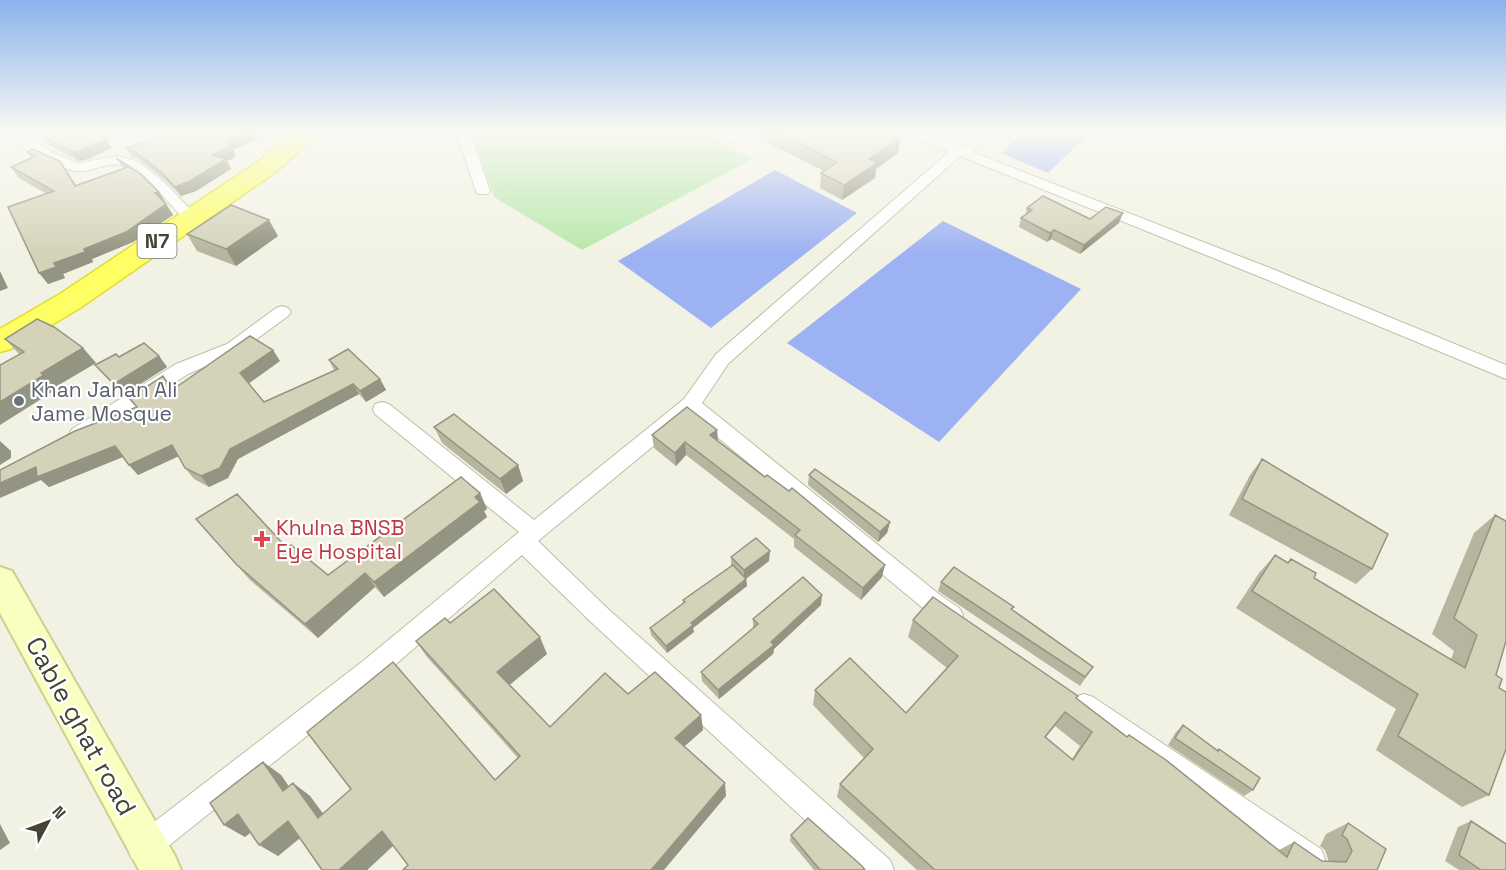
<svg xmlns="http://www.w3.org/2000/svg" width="1506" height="870" font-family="'Space Grotesk',sans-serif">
  <rect width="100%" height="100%" fill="#f2f2e4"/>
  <path fill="#b8e8ab" d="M471,132H698L752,159L582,250L494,197Z"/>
  <path fill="#9db2f2" d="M1026,132H1091L1048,173L1001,153Z
    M775,170L857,213L711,328L618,261Z
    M943,221L1081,289L939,442L787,343Z"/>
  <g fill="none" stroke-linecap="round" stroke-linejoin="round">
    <defs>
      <path id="street" d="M5,132H21L48,150L78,163L118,156L137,161L165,183L199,218L191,223L186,221C168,203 148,175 124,166C110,161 96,170 83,171C63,173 18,147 5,132Z
        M456,132H470L490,191L488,194H478L476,191Z
        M715,132H750L733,142Z
        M905,132H925L960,146L965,145L980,132H996L972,152L1275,270L1506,365V379L1263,278L960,156L728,364L702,403L940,595L959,608L963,615L959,622L951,625L924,609L691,415L538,541L607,608L890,860L894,870H859L591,622L522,555L381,677L152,859L142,863L132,859L128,849L132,839L363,661L519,532L375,414L373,409L375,404L382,402L389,404L534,520L684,399L716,354L949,152Z
        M282,306L288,308L291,312L288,316L239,352L188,374L86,439L79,441L72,439L69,434L72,429L176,364L227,344L276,308Z
        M1084,694L1093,697L1321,849L1325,859L1321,869H1301L1075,715L1072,706L1075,697Z"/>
      <path id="secondary" d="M0,567L12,571L175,856L181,870H139L0,613Z"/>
      <path id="highway" d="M295,132H320L277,171L80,308L11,349L0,352V329L60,294L259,161Z"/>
    </defs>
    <use href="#street" stroke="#bebea6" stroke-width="2"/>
    <use href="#secondary" stroke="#ccd090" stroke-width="4"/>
    <use href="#highway" stroke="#e1dd2f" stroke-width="3"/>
    <use href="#street" fill="#fff" fill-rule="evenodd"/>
    <use href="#secondary" fill="#f9ffc1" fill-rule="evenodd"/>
    <use href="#highway" fill="#feff62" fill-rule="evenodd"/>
  </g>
  <path fill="#b6b59f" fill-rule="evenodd" d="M43,132H98L106,139L112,148L88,159L78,161L47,144L41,136L45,134Z
    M152,132L261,137L233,150L236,157L227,161L231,169L196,191L181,196L166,181L138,159L132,157L126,148L155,138Z
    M760,132H886L900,139L898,153L876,169L875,178L842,200L820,188L821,173L824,171L760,139Z
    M27,152L67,171L76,185L124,169L116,158L159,192L165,202H164L173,215L133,242L92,259L93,262L63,274L65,278L48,284L47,194L19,178L11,167L31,158Z
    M1027,208L1090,219L1119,223L1080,254L1051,239L1047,242L1019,227L1021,218L1025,216Z
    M187,234L278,236L236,266L197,251Z
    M5,339L83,348L96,363L55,387L57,389L20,355Z
    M159,356L167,367L123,395L105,376L95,365L119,357Z
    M329,360L380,379L386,390L366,402L359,394L238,459L228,478L209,487L194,479L185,468L179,456L138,475L123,457L49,487L41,480L136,407L129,398L173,389L280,361L249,383L264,402L334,370Z
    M434,427L518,465L523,481L506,494L442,443Z
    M717,430L718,441L882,577L861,600L794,547V539L686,455L676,466L654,448L652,435Z
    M1262,459L1372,569L1356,584L1229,515L1250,475Z
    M809,475L890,522L887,533L878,542L808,485Z
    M480,493L487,509L484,511L487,517L384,597L375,587L318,638L250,580L196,519L287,548L328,575Z
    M1495,515L1496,675L1499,688L1489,795L1462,807L1376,750L1396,709L1236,608L1259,573L1275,555L1288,563L1291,559L1314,578L1451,659L1454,651L1432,634L1474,533Z
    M731,557L769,561L746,579L747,586L693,628L694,632L667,653L651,635L650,628L683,603V600L731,566Z
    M941,582L1012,610L1093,667L1080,686L938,591Z
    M821,605L774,649L773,654L719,699L702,681L701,672L753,628V619Z
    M913,620L1076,698L1279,850L1294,842L1322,861L1329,862L1325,850L1320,846L1326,834L1348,823L1377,870H917L837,797L840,784L864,758L813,705L815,690L906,713L947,668L908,637ZM1055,726L1080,746L1072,759L1046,737Z
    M450,623L547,654L509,685L550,727L628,694L701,715L703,730L684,746L726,796L408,865L393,846L367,870H322L300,838L278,856L251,832L245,837L224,825L263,762L281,775L289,787L293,783L310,796L323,813L495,780L518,758L427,657L416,641Z
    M1183,725L1217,750L1219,749L1253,790L1244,796L1168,745L1176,732Z
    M1471,821L1506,870H1459L1445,861L1458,827Z
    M791,835L865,870H814L790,841Z"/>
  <path fill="#949482" d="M245,132H258L261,137L233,150L236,157L227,161L231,169L196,191L181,196L175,187L226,141Z
    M106,139L112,148L88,159L78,161L72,152Z
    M900,139L898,153L876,169L875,178L842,200L844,185L869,159Z
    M159,192L165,202L162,203L155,193Z
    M166,204L173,215L133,242L92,259L93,262L63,274L65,278L48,284L39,273L54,263Z
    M1123,213L1119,223L1080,254L1084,245Z
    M269,220L278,236L236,266L226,249Z
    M1054,230L1051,239L1047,242L1050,233Z
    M0,271L8,288L0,291Z
    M83,348L96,363L55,387L57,389L0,425V402L41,373Z
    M273,350L280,361L248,384L240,373Z
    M159,356L167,367L123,395L114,384Z
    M380,379L386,390L366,402L360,391Z
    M353,384L359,394L238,459L228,478L209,487L201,476L230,449Z
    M717,430L718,443L710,435Z
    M0,441L11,451V458L0,465Z
    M685,442L686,455L676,466L675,453Z
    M172,445L181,455L138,475L129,465Z
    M115,446L125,456L49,487L41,480L0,498V483L36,467Z
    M518,465L523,481L506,494L500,479Z
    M480,493L487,509L484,511L487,517L384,597L374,582Z
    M890,522L887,533L878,542L880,532Z
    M770,551L769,561L744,580V570Z
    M885,565L882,577L861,600L863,588Z
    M365,573L375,587L318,638L305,624Z
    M746,579L747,586L693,628L694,632L667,653L666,646L691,623Z
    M822,595L821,605L774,649L773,654L719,699L718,690Z
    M540,637L547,654L506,688L497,672Z
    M701,715L703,730L678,752L675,738Z
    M263,762L281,775L301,804L283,791Z
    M293,783L310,796L334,830L318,818Z
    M725,783L726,796L664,870H651Z
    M238,814L258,826L245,837L224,825Z
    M288,821L306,833L278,856L259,845Z
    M0,824L10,843L0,850Z
    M382,831L396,843L367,870H339Z"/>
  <path fill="#d4d3b9" stroke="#949482" stroke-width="1.5" fill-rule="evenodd" d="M48,132H98L106,139L82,150L72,152L41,136Z
    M152,132H245L226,141L231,147L212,155L226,159L190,181L175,187L160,171L132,150L126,148L157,138Z
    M775,132H886L900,139L869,159L877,163L844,185L821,173L837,162Z
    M32,149L60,161L75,186L128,167L116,158L141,174L159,192L155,193L166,204L126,232L84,249L85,252L54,263L56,267L39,273L8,207L54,191L11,167L36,156L27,152Z
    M1043,196L1090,219L1106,207L1123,213L1084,245L1054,230L1050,233L1021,218L1032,210L1027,208Z
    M231,205L269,220L226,249L187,234Z
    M37,319L54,327L83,348L41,373L44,375L0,402V365L24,352L5,339Z
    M250,336L273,350L240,373L264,402L338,369L329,360L348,349L380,379L360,391L353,384L230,449L220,468L201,476L185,468L172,445L129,465L115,446L37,477L36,467L0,483V470L75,431L137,407L129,398L163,376L172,390Z
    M144,343L159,356L114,384L95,365L116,354L119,357Z
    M687,407L717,430L710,435L765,477L767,475L789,491L792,488L885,565L863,588L795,535L800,530L685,442L675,453L652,435Z
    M454,414L518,465L500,479L434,427Z
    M1262,459L1388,534L1372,569L1242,499Z
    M815,469L890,522L880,532L809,475Z
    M461,477L480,493L475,497L480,502L374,582L365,573L305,624L237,565L196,519L237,494L287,548L291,545L328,575Z
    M1495,515L1506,521V641L1496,675L1502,679L1499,688L1506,692V749L1489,795L1398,736L1418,694L1252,591L1275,555L1288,563L1291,559L1316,573L1314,578L1465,668L1477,635L1454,618Z
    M756,538L770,551L744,570L731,557Z
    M733,565L746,579L691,623L693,625L666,646L650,628L685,602L683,600Z
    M954,567L1014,607L1011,609L1093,667L1085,677L941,582Z
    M803,577L822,595L771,642L774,645L718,690L701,672L758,624L753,619Z
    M494,589L540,637L497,672L550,727L605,673L628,694L655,672L701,715L675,738L725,783L651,870H403L408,865L382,831L339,870H322L288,821L259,845L238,814L224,825L210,803L263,762L283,791L293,783L318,818L351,789L307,732L393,662L495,780L520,756L416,641L445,618L450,623Z
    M933,597L1078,696L1076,698L1127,737L1129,735L1166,760L1287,857L1294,842L1322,861L1346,862L1352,851L1347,839L1342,835L1348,823L1386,849L1377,870H935L840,784L873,749L815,690L850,658L906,713L958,656L913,620ZM1065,712L1092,732L1073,760L1045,737Z
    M1183,725L1218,751L1219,749L1260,778L1253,790L1175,738Z
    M808,818L862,866L865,870H820L791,835Z
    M1471,821L1506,844V870H1481L1459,855Z"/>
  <linearGradient id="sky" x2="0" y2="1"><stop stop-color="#8ab3ec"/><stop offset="0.52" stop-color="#f9f9f3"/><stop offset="1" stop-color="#f9f9f3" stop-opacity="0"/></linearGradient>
  <rect width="1506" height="254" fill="url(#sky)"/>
  <circle fill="#6b7280" stroke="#fff" stroke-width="2" cx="19" cy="401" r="6"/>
  <path fill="#e0444e" stroke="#fff" stroke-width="2" d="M259 530h6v6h6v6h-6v6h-6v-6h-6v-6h6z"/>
  <g text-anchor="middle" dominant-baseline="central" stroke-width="4.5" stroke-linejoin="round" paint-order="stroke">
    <rect fill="#fff" stroke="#7d7c71" stroke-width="1.5" x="137.5" y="224" width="39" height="34" rx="4.5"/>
    <g font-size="20" font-weight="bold" fill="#454434">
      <text x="157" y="241">N7</text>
    </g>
    <g font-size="21" fill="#5b616d" stroke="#fff" text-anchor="start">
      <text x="31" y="389">Khan Jahan Ali<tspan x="31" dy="24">Jame Mosque</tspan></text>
    </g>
    <g font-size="21" fill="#be3a42" stroke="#fff" text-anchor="start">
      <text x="276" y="527">Khulna BNSB<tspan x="276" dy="24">Eye Hospital</tspan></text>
    </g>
    <g font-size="26" fill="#454434" stroke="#fff">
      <text transform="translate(81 726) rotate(61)">Cable ghat road</text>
    </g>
  </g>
  <g transform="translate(48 822) rotate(49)" stroke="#ffffff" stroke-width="4.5" paint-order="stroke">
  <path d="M0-4.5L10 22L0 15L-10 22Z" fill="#454434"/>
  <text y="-9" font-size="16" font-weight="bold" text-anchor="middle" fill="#454434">N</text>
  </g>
</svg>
